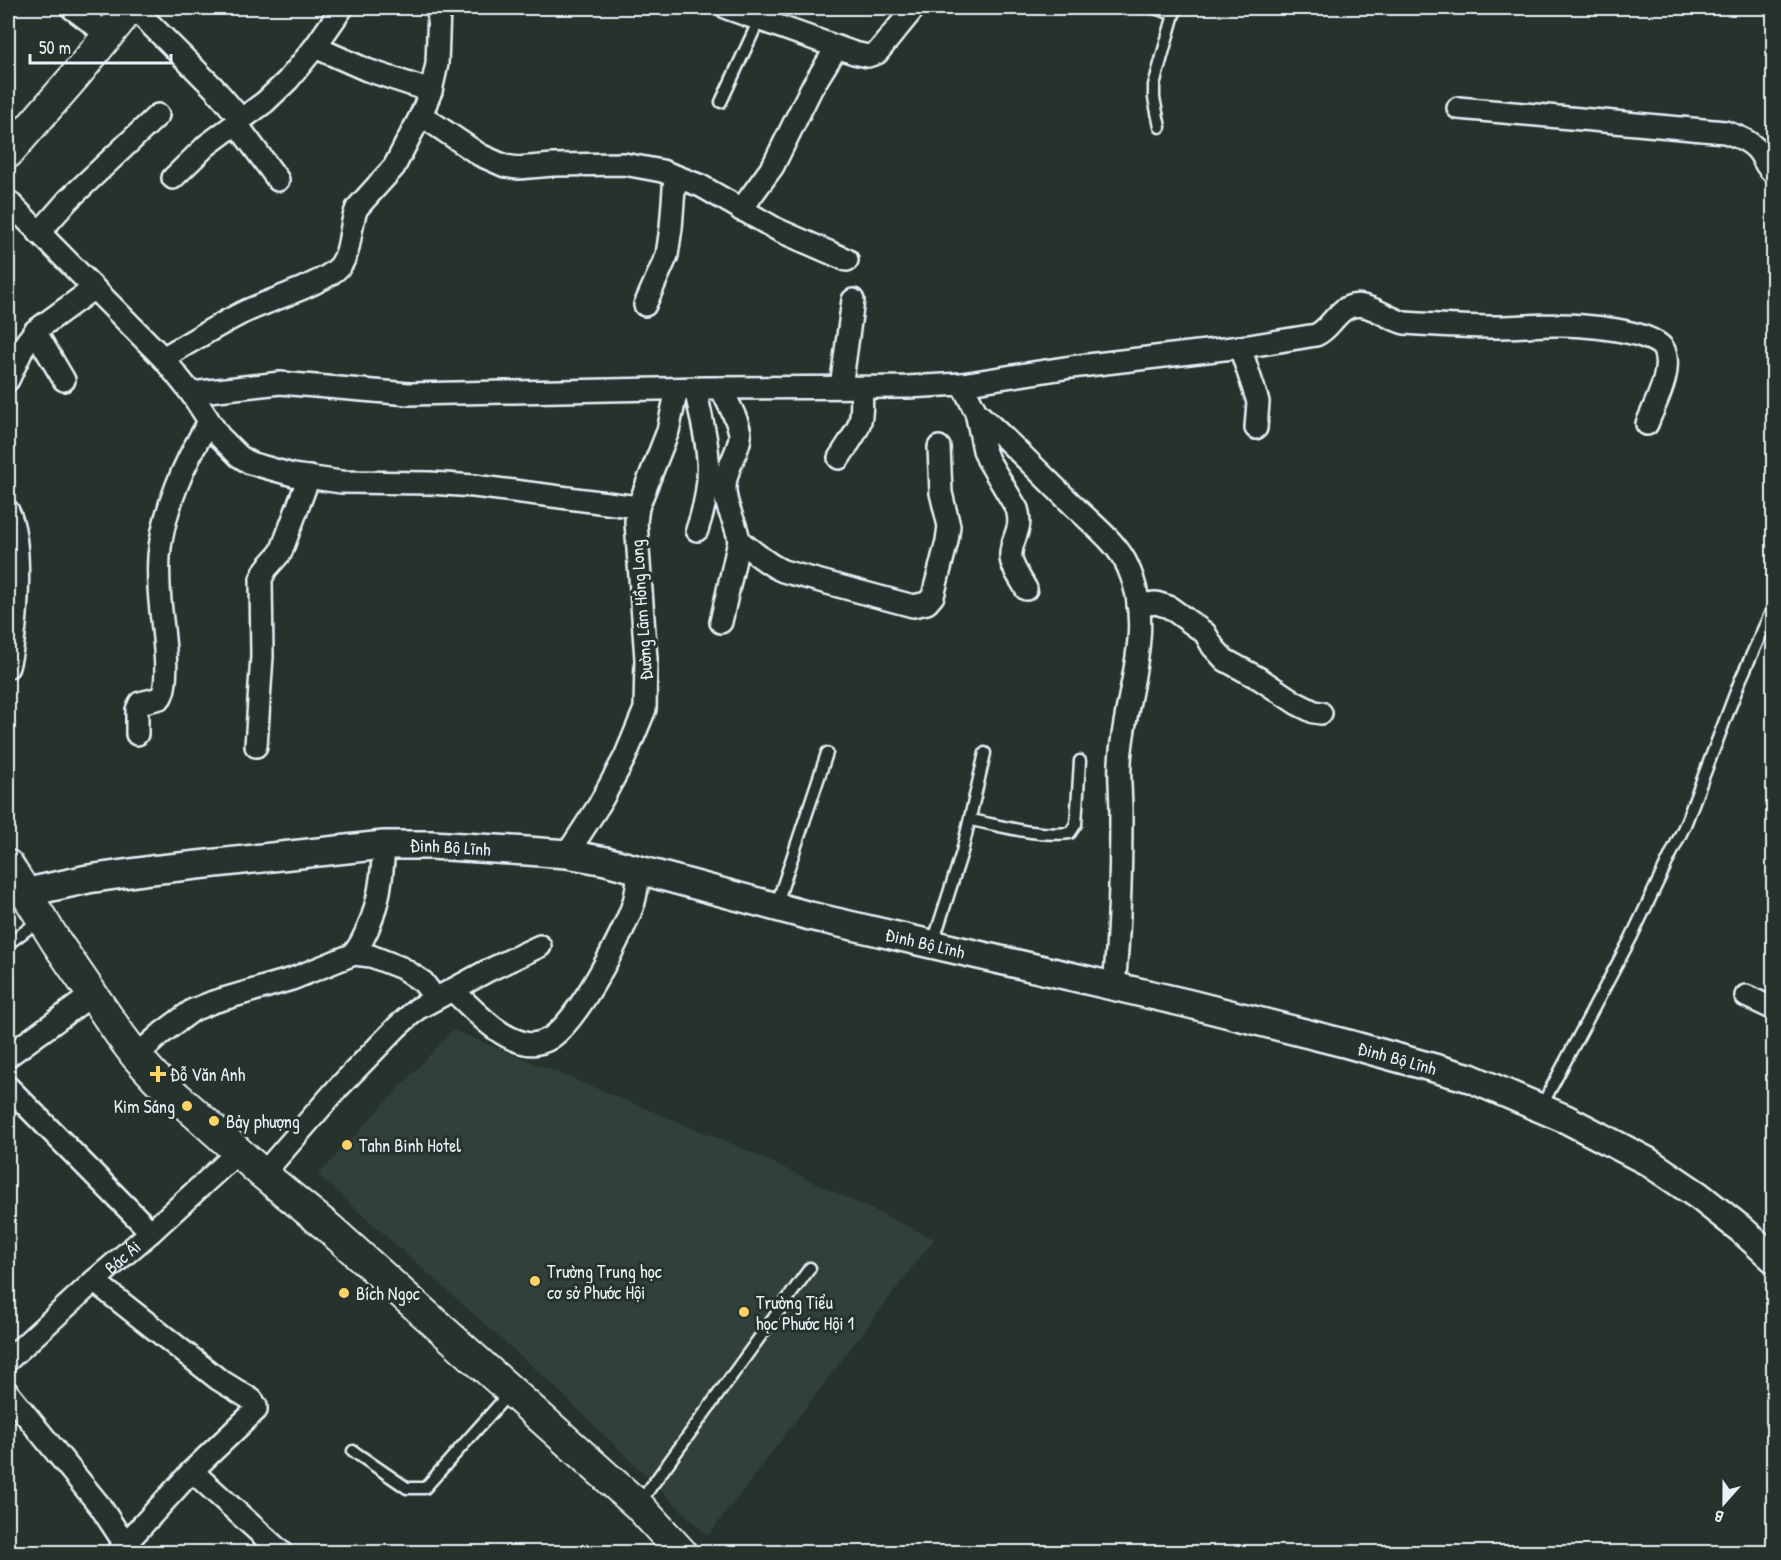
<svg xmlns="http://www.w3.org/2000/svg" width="1781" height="1560" font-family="'Patrick Hand',sans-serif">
  <rect width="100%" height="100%" fill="#26332d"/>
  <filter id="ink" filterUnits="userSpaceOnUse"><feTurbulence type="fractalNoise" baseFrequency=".0167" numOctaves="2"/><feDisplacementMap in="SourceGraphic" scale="12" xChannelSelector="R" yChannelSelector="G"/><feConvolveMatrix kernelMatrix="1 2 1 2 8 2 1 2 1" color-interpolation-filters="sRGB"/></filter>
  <g filter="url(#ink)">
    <path fill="#333f3a" d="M453,1030L735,1145L934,1239L708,1536L554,1386L318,1175Z"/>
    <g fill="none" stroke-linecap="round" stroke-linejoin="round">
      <defs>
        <path id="service" d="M1154,8L1174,14L1178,8
          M721,102L759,20
          M1160,127L1154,98V85L1174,14
          M971,820C1002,826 1038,837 1070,833L1076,824L1080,761
          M776,906L827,753
          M933,943L962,852L985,753
          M8,944L41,919
          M1541,1107L1631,938L1685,825L1740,681L1774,605
          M353,1451L407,1488H425L511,1391
          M640,1502L810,1268"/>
        <g id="minor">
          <path d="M72,8L108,35"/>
          <path d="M134,8L214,88L241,119"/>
          <path d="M727,8L854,53L868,56L877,53L914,8"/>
          <path d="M315,47L367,70L431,91"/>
          <path d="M1458,108L1725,132C1740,137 1755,143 1762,157C1766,164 1767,168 1774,173"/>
          <path d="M421,115L480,155L505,166L518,168L553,165L624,164L662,171L701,186L778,230L847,260"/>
          <path d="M236,123L278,180"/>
          <path d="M173,178L207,145L265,102L288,80L315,47L342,8"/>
          <path d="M8,201L163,358L191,393L219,436L239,456L250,463L293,475L341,482L430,483L474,486L638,507"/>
          <path d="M741,210L773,166L811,89L837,47"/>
          <path d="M39,233L68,200L158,115"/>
          <path d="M645,305L667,255L671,228L675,176"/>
          <path d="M35,331L64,380"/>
          <path d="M1240,347L1258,402L1256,428"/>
          <path d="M163,358C188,343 213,328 240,314C263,302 325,284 340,266C352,250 349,226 357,208L394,167L421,115L431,91L437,64L439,8"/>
          <path d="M8,380L25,344L35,331L94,288"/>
          <path d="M962,384L976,412L984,450L988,460L1017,509C1024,531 1009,540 1011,558C1012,568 1021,579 1026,589"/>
          <path d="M841,387L853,300"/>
          <path d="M695,388C707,445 717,472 697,530"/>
          <path d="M191,393L280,383L409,394L705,388L907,387L962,384L1071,367L1249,346L1316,335C1327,330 1331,321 1340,313C1360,293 1384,318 1405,323C1435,325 1466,327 1497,327C1516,327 1536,325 1556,325C1577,324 1655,330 1664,350C1673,372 1655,403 1647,424"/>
          <path d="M976,412C1010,442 1042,475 1074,506C1092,524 1118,543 1128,567C1157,631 1123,697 1120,763C1119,779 1121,796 1121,813C1121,870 1120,928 1114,985"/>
          <path d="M839,458C859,427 864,426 861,388"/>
          <path d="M8,511C24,543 17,632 8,667"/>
          <path d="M739,541C754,551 766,564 783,571L913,606L927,603L933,596L947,541L949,526L941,493L939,447"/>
          <path d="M1138,605L1156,603L1169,607L1205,633L1213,647L1225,660L1260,679L1296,703L1314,712L1321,713"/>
          <path d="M721,622L739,541C737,522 724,507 725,487C725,469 738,454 740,437C741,424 726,400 721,388"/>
          <path d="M137,734V710L140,703L160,698C171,685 163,629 161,611C159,593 158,574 159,556C163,511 185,460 209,422"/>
          <path d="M256,746L262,656L261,579L266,569L281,552L309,477"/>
          <path d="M567,854L599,805L625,757L645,709L646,659L636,522L638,507L668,431L677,389"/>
          <path d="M354,954C377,920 382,885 384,845"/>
          <path d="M452,990C473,1008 496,1037 525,1043C531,1045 541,1043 547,1040C576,1026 624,933 634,902C637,891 638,881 639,870"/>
          <path d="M1746,996L1774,1009"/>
          <path d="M8,1056L93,994"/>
          <path d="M136,1056L162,1033L193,1010L213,1002L292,979L354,954L371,956L402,968L423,982L435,998"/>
          <path d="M8,1087L151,1232"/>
          <path d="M263,1174L336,1090L397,1027L417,1009L487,971L540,946"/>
          <path d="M94,1281L218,1379L252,1400L256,1406V1410L192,1471L118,1552"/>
          <path id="s1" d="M8,1360L94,1281L151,1232L238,1152"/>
          <path d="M8,1393L100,1506L125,1544"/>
          <path d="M192,1471L281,1552"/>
        </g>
        <g id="tertiary">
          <path id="s2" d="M24,893L88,879L151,870L384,845H431L527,851L567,854L606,861L810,916L1186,1003L1348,1044L1470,1078L1566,1119L1647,1161L1699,1196L1742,1230L1774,1259"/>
        </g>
        <path id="secondary" d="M8,153L75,76L130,8
          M8,865L57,943L121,1036L136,1056L156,1078L263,1174L329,1228L638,1505L681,1552"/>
      </defs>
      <use href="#service" stroke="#e8f1f8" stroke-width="15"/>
      <use href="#minor" stroke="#e8f1f8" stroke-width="26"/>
      <use href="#tertiary" stroke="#e8f1f8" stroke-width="32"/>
      <use href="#secondary" stroke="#e8f1f8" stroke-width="34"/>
      <use href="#service" stroke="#26332d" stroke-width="10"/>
      <use href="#minor" stroke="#26332d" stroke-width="21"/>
      <use href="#tertiary" stroke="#26332d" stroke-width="27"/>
      <use href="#secondary" stroke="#26332d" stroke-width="30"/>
    </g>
  </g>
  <g fill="#ffd166" stroke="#26332d" stroke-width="2">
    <path d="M155 1065h6v6h6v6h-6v6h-6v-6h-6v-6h6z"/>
    <circle cx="187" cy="1106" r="6"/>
    <circle cx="214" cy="1121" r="6"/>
    <circle cx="347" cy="1145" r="6"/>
    <circle cx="535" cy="1281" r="6"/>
    <circle cx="344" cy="1293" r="6"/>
    <circle cx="744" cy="1312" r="6"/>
  </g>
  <g text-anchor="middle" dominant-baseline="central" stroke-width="6" stroke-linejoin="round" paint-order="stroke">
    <g font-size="18" fill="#e8f1f8" stroke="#26332d">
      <text transform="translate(641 610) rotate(-94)">Đường Lâm Hồng Long</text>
      <text stroke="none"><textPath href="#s2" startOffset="430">Đinh Bộ Lĩnh</textPath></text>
      <text stroke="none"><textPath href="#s2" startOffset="916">Đinh Bộ Lĩnh</textPath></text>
      <text stroke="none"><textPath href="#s2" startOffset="1402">Đinh Bộ Lĩnh</textPath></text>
      <text stroke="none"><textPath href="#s1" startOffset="154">Bác Ái</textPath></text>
    </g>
    <g font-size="18" fill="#e8f1f8" stroke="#26332d" text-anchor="start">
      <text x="170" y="1074">Đỗ Văn Anh</text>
      <text x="175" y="1106" text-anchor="end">Kim Sáng</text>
      <text x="226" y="1121">Bảy phượng</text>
      <text x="359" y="1145">Tahn Binh Hotel</text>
      <text x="547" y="1271">Trường Trung học<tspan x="547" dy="21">cơ sở Phước Hội</tspan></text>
      <text x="356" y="1293">Bích Ngọc</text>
      <text x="756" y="1302">Trường Tiểu<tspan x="756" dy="21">học Phước Hội 1</tspan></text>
    </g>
  </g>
  <rect width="1781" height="1560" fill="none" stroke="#26332d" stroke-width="30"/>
  <rect x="15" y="15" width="1751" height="1530" fill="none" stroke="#e8f1f8" stroke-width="2" filter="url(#ink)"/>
  <g transform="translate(1724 1503) rotate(201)" stroke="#26332d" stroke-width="4.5" paint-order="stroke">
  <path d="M0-4.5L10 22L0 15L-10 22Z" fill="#e8f1f8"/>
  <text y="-9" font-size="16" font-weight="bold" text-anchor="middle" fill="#e8f1f8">B</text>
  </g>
  <path d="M30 54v9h141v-9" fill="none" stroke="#e8f1f8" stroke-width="3"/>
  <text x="39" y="54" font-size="18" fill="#e8f1f8" stroke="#26332d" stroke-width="4.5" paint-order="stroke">50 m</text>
</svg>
